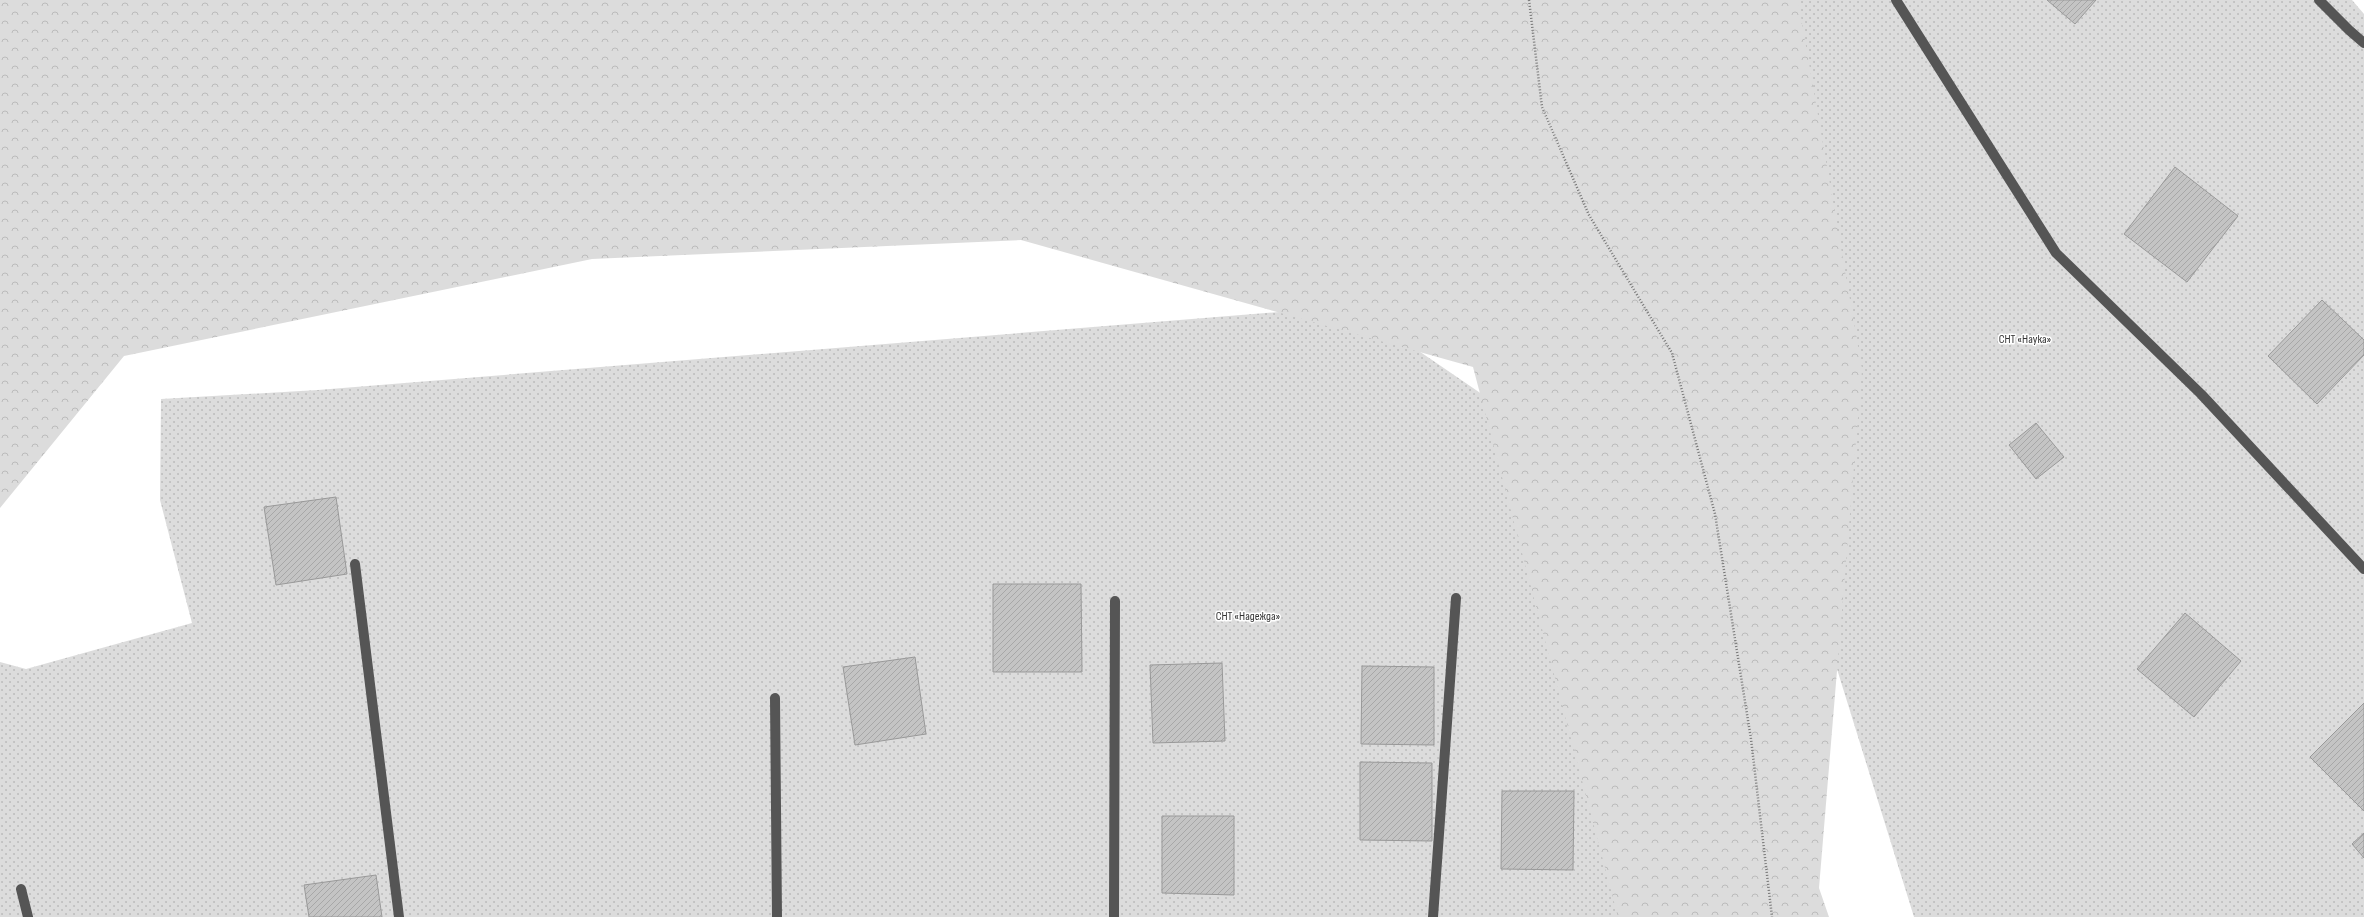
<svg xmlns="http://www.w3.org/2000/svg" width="2364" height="917" font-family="'Sofia Sans Condensed',sans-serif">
  <defs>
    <pattern id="grass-dots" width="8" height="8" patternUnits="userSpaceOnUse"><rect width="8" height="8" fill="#dcdcdc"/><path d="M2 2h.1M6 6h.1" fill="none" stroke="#bbb" stroke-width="1.8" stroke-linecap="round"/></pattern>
    <pattern id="forest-crowns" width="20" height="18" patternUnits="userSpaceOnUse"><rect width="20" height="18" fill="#dcdcdc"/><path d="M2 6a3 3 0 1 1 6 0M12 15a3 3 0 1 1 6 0" fill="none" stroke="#bbb"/></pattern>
    <pattern id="building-hatch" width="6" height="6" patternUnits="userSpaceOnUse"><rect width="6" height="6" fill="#c4c4c4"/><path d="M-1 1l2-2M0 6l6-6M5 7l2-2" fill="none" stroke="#a7a7a7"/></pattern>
  </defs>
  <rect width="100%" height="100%" fill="#fff"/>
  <path fill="url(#grass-dots)" d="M1243,0H2352L2364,14V917H1914L1823,624Z
    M1353,306L1514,416L1636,917H0V662L26,669L192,623L160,500L161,399L318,390Z"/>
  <path fill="url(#forest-crowns)" d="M0,0H1798L1862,369L1819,888L1829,917H1618L1473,367L1021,240L592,259L124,356L0,508Z"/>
  <path fill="url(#building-hatch)" stroke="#999" d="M2047,0H2096L2075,24Z
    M2175,167L2238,216L2187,282L2124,234Z
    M2322,300L2364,340V355L2317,404L2268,356Z
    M2036,423L2064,457L2036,479L2009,445Z
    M336,497L347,574L276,585L264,507Z
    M993,584H1081L1082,672H993Z
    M2185,613L2241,661L2194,717L2137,669Z
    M915,657L926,734L855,745L843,667Z
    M1222,663L1225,741L1153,743L1150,665Z
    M1362,666L1434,667V745L1361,744Z
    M2364,703V811L2310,757Z
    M1360,762L1432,763V841L1360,840Z
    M1502,791H1574L1573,870L1501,869Z
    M1162,816H1234V895L1162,893Z
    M2364,833V858L2352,844Z
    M376,875L382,917H309L304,885Z"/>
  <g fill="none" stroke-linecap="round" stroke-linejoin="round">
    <path stroke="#777" stroke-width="2.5" stroke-dasharray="1 2" stroke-linecap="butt" d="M1529,0L1542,107L1589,215L1672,353L1715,514L1751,739L1772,917"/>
    <path stroke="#555" stroke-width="10" d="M1896,0L2056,253L2201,394L2364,569
      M2319,0L2349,30L2364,43
      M355,564L399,917
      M775,698L777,917
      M21,889L28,917
      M1114,917L1115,601
      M1433,917L1456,598"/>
  </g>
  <g text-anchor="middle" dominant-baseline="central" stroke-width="3" stroke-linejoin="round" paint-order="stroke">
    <g font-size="12" fill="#333" stroke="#fff">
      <text x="2025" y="339">СНТ «Наука»</text>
      <text x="1248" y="616">СНТ «Надежда»</text>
    </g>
  </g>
</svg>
